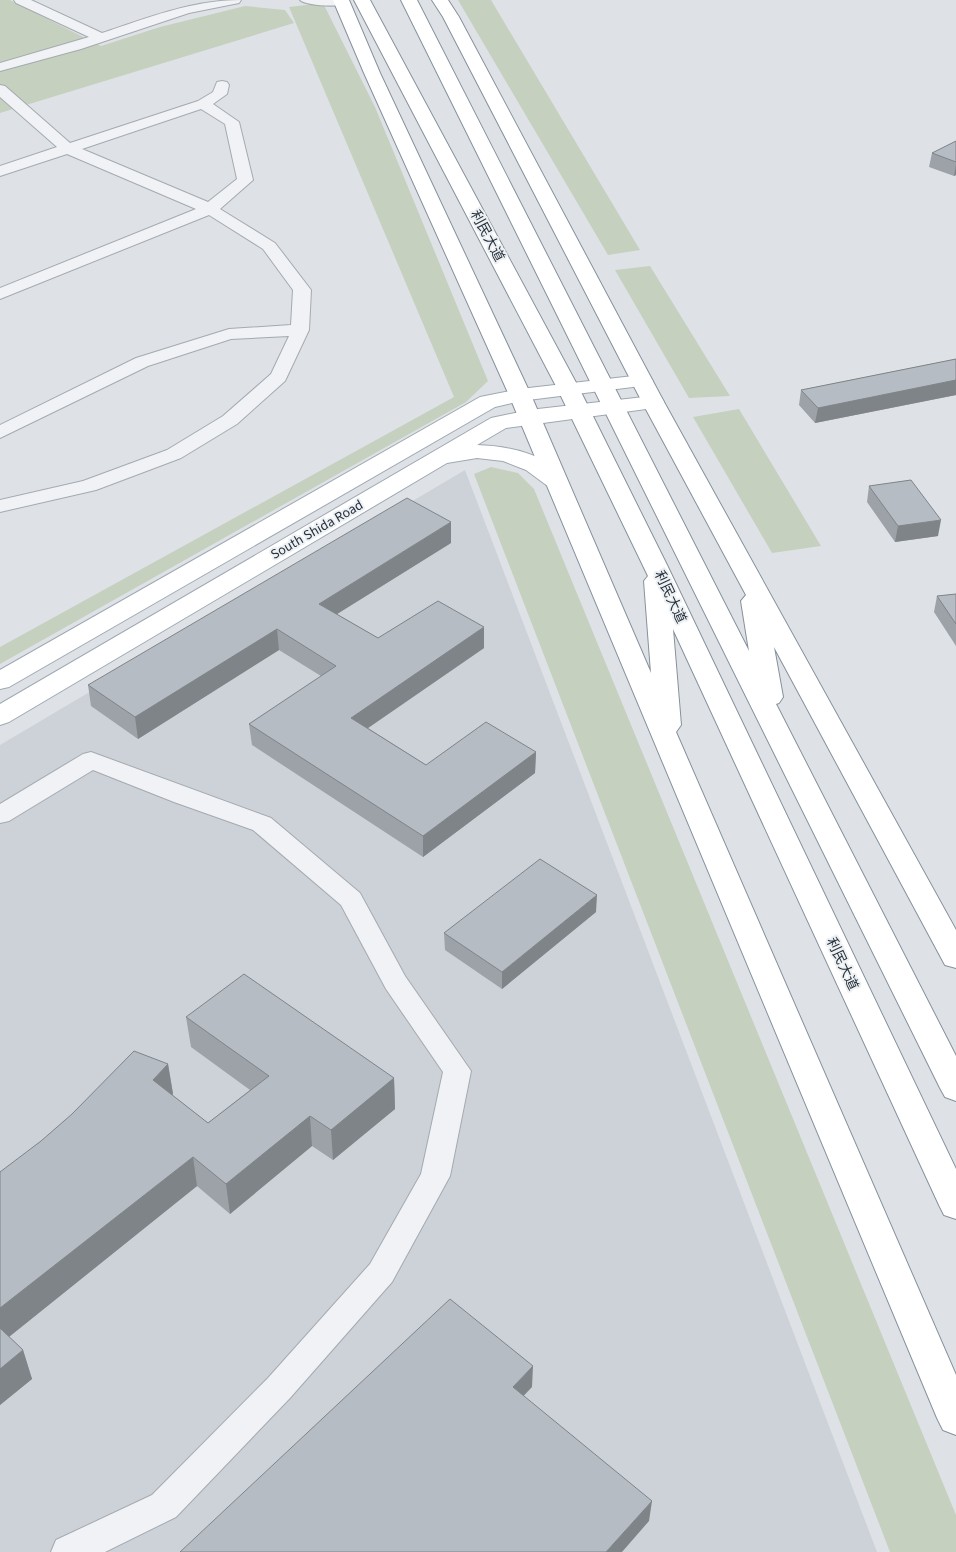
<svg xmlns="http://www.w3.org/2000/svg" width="956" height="1552" font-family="'Source Sans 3','Noto Sans SC',sans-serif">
  <rect width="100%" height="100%" fill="#dee2e7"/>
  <path fill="#ccd2d8" d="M465,470L877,1552H0V745Z"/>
  <path fill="#c5d0bf" d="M0,0H10L101,46L160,27L245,6L285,10L294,23L0,113Z
    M458,0H491L640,250L608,255Z
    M323,3L375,107L488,381L466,402L0,664V647L454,397L289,7Z
    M650,266L730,396L689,398L615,270Z
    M739,409L821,546L772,553L693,417Z
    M491,467L518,473L534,489L956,1515V1552H890L474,474Z"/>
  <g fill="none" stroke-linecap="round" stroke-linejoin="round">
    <defs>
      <path id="minor" d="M14,0H31L102,33C147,18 192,0 241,0L239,3L189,13L81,49L0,71V63L89,37L16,3Z
        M300,0H347L349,2C343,8 306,6 300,0Z
        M222,81L227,82L229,85L227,94L213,104L239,122L253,180L220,209L275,243L311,290L309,330L285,381L237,424L181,458L96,490L0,512V500L83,481L167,450L223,416L271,374L289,336L231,339L148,366L0,438V425L136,358L229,329L291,325L293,290L263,249L209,215L0,299V288L196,209L67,154L0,176V166L57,147L0,97V85L5,86L70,143L198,101L213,92L217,82ZM201,109L225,124L237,179L208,202L82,149Z
        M91,752L271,818L360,893L405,976L471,1071L450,1176L392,1282L290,1398L176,1517L105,1552H51L56,1540L152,1495L268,1378L370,1264L421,1174L443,1072L386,989L341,905L253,830L174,802L93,770L9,821L0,823V804L83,754Z"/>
      <path id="major" d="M642,375L649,377L653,381L649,385L520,401L495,407L9,687L0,689V670L480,397L520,389Z
        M653,396L661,397L664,402L661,407L506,428L477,445C509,446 549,454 568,482L565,487L557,489L549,487L526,470L503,461L477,458L447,463L9,722L0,725V704L491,418L529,410Z"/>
      <path id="highway" d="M333,0H349L380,73L531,395L651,673L644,581L648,576L558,390L354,0H370L580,390L667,565L956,1169V1219L944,1215L939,1205L673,629L681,725L676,732L956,1375V1435L943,1430L937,1418L509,395L364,73Z
        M401,0H417L749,651L741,601L746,595L642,402L443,17L432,0H448L459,17L664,402L956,930V968L945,965L774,647L783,697L779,703L776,704L956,1056V1101L945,1097L940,1088Z"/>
    </defs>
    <use href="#minor" stroke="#a4aab0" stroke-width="2"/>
    <use href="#major" stroke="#9ea8b2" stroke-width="2"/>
    <use href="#highway" stroke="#86919c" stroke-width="2"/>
    <use href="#minor" fill="#f0f2f5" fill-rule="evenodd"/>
    <use href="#major" fill="#fff" fill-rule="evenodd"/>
    <use href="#highway" fill="#fff" fill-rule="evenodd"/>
  </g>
  <path fill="#9ca2a8" d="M956,141V175L954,176L929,167L932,153Z
    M956,359V395L815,423L799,405L801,390Z
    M869,486L938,536L895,542L867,502Z
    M451,543L337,614L378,638L484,648L368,728L426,765L536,752L535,773L423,857L252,745L249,724L321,676L279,650L138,739L91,706L88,685Z
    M956,594V646L934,612L937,596Z
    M596,912L502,989L445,950L444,933Z
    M186,1017L394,1078L395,1109L333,1160L312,1146L230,1214L197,1186L9,1337L23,1350L32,1379L0,1405V1172L168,1064L173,1094L172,1095L208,1123L250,1090L191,1047Z"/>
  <path fill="#7f8488" d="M956,164V175L954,176Z
    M956,380V395L815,423L818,408Z
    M941,520L938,536L895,542L898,526Z
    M451,522V543L321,624L319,604Z
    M484,627V648L352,739L351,718Z
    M277,629L279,650L138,739L135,717Z
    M536,752L535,773L423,857V836Z
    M597,895L596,912L502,989V972Z
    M168,1064L173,1094L158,1110L153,1080Z
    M394,1078L395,1109L333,1160L331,1130Z
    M310,1116L312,1146L230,1214L226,1184Z
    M193,1157L197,1186L0,1344V1308Z
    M23,1350L32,1379L0,1405V1369Z
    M533,1366L532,1387L512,1408L513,1387Z
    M652,1501L649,1521L622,1552H606Z"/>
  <path fill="#b5bcc3" stroke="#7f8488" d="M956,141V162L932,153Z
    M956,359V380L818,408L801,390Z
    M911,480L941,520L898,526L869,486Z
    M407,498L451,522L319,604L378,638L438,601L484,627L351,718L426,765L486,722L536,752L423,836L249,724L336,666L277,629L135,717L88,685Z
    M956,594V624L937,596Z
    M540,859L597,895L502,972L444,933Z
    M244,974L394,1078L331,1130L310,1116L226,1184L193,1157L0,1308V1172L41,1141L72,1114L134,1051L168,1064L153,1080L208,1123L269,1076L186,1017Z
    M450,1299L533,1366L513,1387L652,1501L606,1552H180Z
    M0,1328L23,1350L0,1369Z"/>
  <g text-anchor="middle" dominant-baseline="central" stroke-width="4" stroke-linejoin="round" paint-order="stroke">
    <g font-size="14" fill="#28323c" stroke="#edf1f4">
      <text transform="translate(487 236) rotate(62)">利民大道</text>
      <text transform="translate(317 530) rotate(-30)">South Shida Road</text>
      <text transform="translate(670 597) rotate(65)">利民大道</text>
      <text transform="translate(842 964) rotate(65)">利民大道</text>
    </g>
  </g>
</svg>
